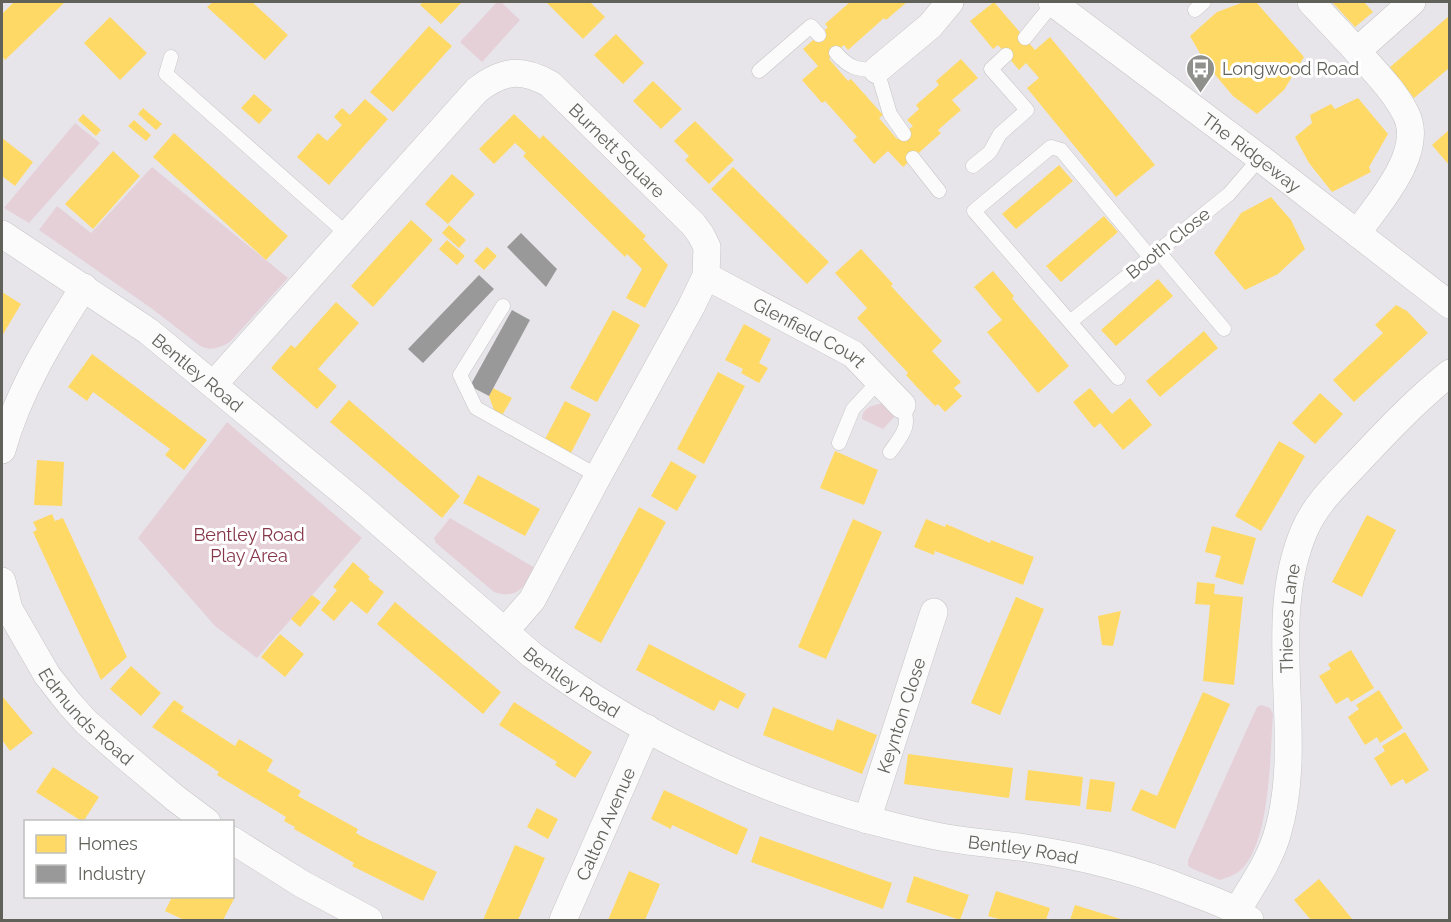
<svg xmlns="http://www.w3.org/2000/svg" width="1451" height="922" font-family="Raleway,sans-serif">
  <rect width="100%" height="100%" fill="#e7e5ea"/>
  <path fill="#e5d0d8" d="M497,2H501L520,20L482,62L460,42Z
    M75,123L100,143L29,223L4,208Z
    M152,167L288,278L230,342C219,348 210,352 199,345L151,308L39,230L57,206L91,233Z
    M879,404H885L898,413L883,429L862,419C862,409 870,406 879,404Z
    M227,422L362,538L257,658L215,626L138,538Z
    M450,518L535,568C525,586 518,600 494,592L436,543L434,538Z
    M1261,705L1270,708L1273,714C1270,752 1271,850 1237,873C1232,876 1226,878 1220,880L1193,869L1188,866V860L1257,707Z"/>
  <path fill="#ffd966" d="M14,2H65L5,60L2,56V14Z
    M213,2H252L288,35L265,60L207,7Z
    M423,2H462L441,24L420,5Z
    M546,2H590L605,17L583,39Z
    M850,2H907L886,20L884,18L848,50L844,45L829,59L848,81L851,79L883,115L879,118L897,139L913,126L907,120L919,109L916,105L939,85L936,81L961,59L978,78L952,100L961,110L938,130L941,133L903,167L888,151L874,164L853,140L857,137L825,101L822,103L802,80L818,66L803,49L828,27L825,24Z
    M994,2L1035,50L1050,37L1155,165L1116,197L1027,88L1039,78L1026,63L1019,70L998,45L993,49L970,21Z
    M1244,2H1256L1304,57L1284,90L1257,114L1233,96L1206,64L1190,36L1217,12Z
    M1332,2H1364L1373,12L1355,27Z
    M1449,16V68L1414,98L1389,68Z
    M110,17L147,53L120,80L84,43Z
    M429,26L452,46L393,112L370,92Z
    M616,34L644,63L623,84L594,55Z
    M653,81L682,109L661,129L633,101Z
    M254,94L272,110L259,124L241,108Z
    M1358,98L1388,134L1369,167L1371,172L1332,192L1309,163L1295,137L1312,123L1310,115L1331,104L1335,109Z
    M365,99L388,119L329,185L297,157L318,133L327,141L342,125L334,117L342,108L350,115Z
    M143,108L162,124L156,130L138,114Z
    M83,114L101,130L96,136L78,120Z
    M514,114L540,139L543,135L646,236L643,239L668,265L645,308L626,298L642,269L627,254L625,257L540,173L523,156L526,153L515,143L494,164L479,149Z
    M134,120L151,135L146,141L128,126Z
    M695,121L734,160L709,184L685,160L689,156L674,141Z
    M1449,130V165L1432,145Z
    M174,133L288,236L266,260L153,157Z
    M2,138L33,162L15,186L2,176Z
    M113,151L140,176L93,229L65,204Z
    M1059,165L1073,181L1016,229L1002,214Z
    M733,167L829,262L807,284L711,189Z
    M452,174L475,194L448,224L425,204Z
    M1271,197L1291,220L1305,249L1278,274L1245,290L1214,253L1241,213Z
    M1104,216L1118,232L1061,282L1046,266Z
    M411,220L433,240L373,307L351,286Z
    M449,225L466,240L459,248L442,233Z
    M447,240L465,256L457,265L439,249Z
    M487,247L497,256L484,270L474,261Z
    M861,249L893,284L891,286L942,341L932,351L961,382L954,388L962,396L945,412L938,404L935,406L915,385L906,375L908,373L857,318L867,308L835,273Z
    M993,271L1014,296L1012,298L1069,366L1038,393L987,332L1002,320L974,287Z
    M1158,279L1173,296L1116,346L1101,330Z
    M2,292L21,304L2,336Z
    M336,302L359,323L318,369L337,386L317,409L271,368L291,345L295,348Z
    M1396,305L1407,311L1428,333L1354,402L1333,380L1383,333L1375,325Z
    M613,310L640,325L597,402L570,388Z
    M744,324L771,339L759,363L768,368L759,383L741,373L743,369L725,360Z
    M1204,331L1218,348L1160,397L1146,381Z
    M92,354L207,440L184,470L165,455L170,449L93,392L87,401L68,387Z
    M718,372L745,386L704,464L677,449Z
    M493,388L512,398L500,419L496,416L489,396Z
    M1090,388L1112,414L1130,398L1152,425L1123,450L1100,423L1094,428L1073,402Z
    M1320,393L1343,414L1315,444L1292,423Z
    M349,400L460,496L442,518L330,422Z
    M565,401L591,414L571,453L545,439Z
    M1279,441L1305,456L1261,531L1235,516Z
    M835,451L878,470L864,505L820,488Z
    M37,460L64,462L62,506L34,505Z
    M671,461L697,476L677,511L651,496Z
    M478,475L540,509L525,536L463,503Z
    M639,507L666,522L601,643L574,628Z
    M52,514L55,521L63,518L127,657L101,680L33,532L37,530L33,522Z
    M1367,515L1396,530L1362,597L1332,582Z
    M853,519L882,532L826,659L798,647Z
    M926,519L945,527L946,524L990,543L991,540L1034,557L1023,585L935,551L934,555L914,547Z
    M1212,526L1256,538L1243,585L1215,577L1221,556L1205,552Z
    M353,562L370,577L368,579L384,592L367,614L351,601L334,621L321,610L337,590L333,587Z
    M1197,582L1215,584L1214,594L1243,597L1234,685L1203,681L1210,605L1195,604Z
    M312,595L321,602L300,627L291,619Z
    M1016,597L1044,609L1000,715L971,703Z
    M395,602L501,692L483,714L377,624Z
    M1121,611L1113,646L1102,645L1098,616Z
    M280,634L304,654L285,677L261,657Z
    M649,644L746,694L738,709L720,700L714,711L636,670Z
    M1351,650L1374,688L1351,702L1348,697L1336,704L1319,676L1331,669L1328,664Z
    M131,666L161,693L141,716L110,689Z
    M1379,690L1403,728L1380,743L1377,737L1365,745L1348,717L1359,709L1356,705Z
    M1203,692L1230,704L1175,829L1131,810L1141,789L1157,796Z
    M2,696L33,733L10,751L2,740Z
    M174,700L184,707L181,711L235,746L239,739L273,760L267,771L301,791L298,796L358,829L356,833L365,838L437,872L423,901L352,866L354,863L294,829L295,827L284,821L286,817L217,775L219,772L152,727Z
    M514,702L592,752L575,778L555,765L557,762L499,725Z
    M773,707L833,731L837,719L877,735L862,774L763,735Z
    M1405,732L1429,770L1406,784L1403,779L1391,786L1374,758L1385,751L1382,746Z
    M908,754L1013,768L1009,798L904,784Z
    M53,767L99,797L83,822L36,792Z
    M1028,770L1083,777L1080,806L1025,800Z
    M1090,779L1115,782L1111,812L1086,809Z
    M664,790L748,829L737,855L672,825L671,829L651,819Z
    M537,808L558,819L548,839L527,827Z
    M760,836L892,883L883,909L751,862Z
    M515,845L545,858L518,920H483Z
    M629,871L660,884L648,913L645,920H608Z
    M914,876L969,895L960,920L906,902Z
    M1319,879L1335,898L1353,920L1310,919L1294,900Z
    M996,891L1050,908L1046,920H1002L988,916Z
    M172,897H235L223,920H184L165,911Z
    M1075,905L1124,920H1070Z"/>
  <path fill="#999" d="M521,233L557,269L546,287L507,247Z
    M479,275L494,289L423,363L408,349Z
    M512,310L530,320L489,396L470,386Z"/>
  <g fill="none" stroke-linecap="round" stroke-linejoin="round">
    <defs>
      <path id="lane" d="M1195,10L1204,2
        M1025,38L1054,2
        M836,53C849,68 857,70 877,70L890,114L904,134
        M171,57L166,74L347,234
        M759,71L811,26L819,35
        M913,158L939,191
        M973,166L990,152L1000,134L1027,110L991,69L1006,55
        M1158,251L1224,329
        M1150,257L1061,150L1051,147L974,211L1070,322L1229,194L1260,158
        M503,306L460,375L476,408L598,476
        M1070,322L1118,378
        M839,443L853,409L879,381
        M890,452C902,435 912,426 902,405"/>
      <g id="street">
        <path id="s1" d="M1052,2L1260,158L1450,305"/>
        <path d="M1311,2L1357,51"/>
        <path d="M877,70L930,26L950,2"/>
        <path d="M1357,233C1379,203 1425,152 1406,114C1394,90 1374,71 1357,51L1412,2"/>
        <path id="s2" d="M2,234L148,331L360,506L532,655C650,743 792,807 936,836C966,842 997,844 1026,848C1085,857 1134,869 1189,891C1210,899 1232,906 1250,920"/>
        <path id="s3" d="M706,276L853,354L902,405"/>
        <path id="s4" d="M214,384L477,90C503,70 521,68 550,84L693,224L701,235L707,247L706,276L691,307L598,476L532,600L505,631"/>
        <path d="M2,450C18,392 51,338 84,287"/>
        <path id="s5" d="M2,581L9,609L47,675L69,703L86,722L125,756L175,798L207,822"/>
        <path id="s6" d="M867,820L934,612"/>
        <path d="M232,840L302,884L369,920"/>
        <path id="s7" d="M1237,911C1251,887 1269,862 1277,835C1307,737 1263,624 1305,529C1316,504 1337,484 1355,465C1385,433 1415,401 1450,373"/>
        <path id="s8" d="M563,920L647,728"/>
      </g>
    </defs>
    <use href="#lane" stroke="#c6c5c4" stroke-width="15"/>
    <use href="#street" stroke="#c6c5c4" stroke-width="28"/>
    <use href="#lane" stroke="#fbfbfc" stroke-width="14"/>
    <use href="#street" stroke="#fbfbfc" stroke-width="27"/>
  </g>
  <defs>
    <symbol id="bus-pin" viewBox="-11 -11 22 30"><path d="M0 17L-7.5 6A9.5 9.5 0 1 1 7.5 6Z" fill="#8f908c" stroke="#fff"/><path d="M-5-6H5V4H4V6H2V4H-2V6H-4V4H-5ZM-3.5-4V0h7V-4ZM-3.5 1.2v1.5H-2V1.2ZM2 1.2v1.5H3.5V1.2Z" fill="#fff"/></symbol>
  </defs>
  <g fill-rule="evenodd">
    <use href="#bus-pin" x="1184" y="52" width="33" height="45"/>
  </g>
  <g text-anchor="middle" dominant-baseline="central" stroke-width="6" stroke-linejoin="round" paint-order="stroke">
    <g font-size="18" fill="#60625a" stroke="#fff" text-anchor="start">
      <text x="1222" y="68">Longwood Road</text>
    </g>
    <g font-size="18" fill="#60625a" stroke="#fff">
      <text stroke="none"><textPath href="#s4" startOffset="568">Burnett Square</textPath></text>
      <text stroke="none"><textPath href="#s1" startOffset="250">The Ridgeway</textPath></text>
      <text transform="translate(1168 243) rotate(-39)">Booth Close</text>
      <text stroke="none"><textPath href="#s3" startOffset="118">Glenfield Court</textPath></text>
      <text stroke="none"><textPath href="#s2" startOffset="240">Bentley Road</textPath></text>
      <text stroke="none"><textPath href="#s7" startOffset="304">Thieves Lane</textPath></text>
      <text stroke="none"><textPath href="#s2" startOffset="726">Bentley Road</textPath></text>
      <text stroke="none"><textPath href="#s5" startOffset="162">Edmunds Road</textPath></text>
      <text stroke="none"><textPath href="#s6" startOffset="110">Keynton Close</textPath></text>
      <text stroke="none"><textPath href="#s8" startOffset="105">Calton Avenue</textPath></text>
      <text stroke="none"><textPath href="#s2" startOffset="1212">Bentley Road</textPath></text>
    </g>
    <g font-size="18" fill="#853749" stroke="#fff">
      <text x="249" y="534">Bentley Road<tspan x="249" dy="21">Play Area</tspan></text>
    </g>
  </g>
  <rect width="1451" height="922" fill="none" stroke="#60625a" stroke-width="6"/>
  <rect x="24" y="820" width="210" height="78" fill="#ffffff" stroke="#bfc0bd" stroke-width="1.5"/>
  <rect x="36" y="835" width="30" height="18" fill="#ffd966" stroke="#bfc0bd" stroke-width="1.5"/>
  <text x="78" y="850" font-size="18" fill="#60625a">Homes</text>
  <rect x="36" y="865" width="30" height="18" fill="#999999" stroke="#bfc0bd" stroke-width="1.5"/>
  <text x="78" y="880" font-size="18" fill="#60625a">Industry</text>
</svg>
